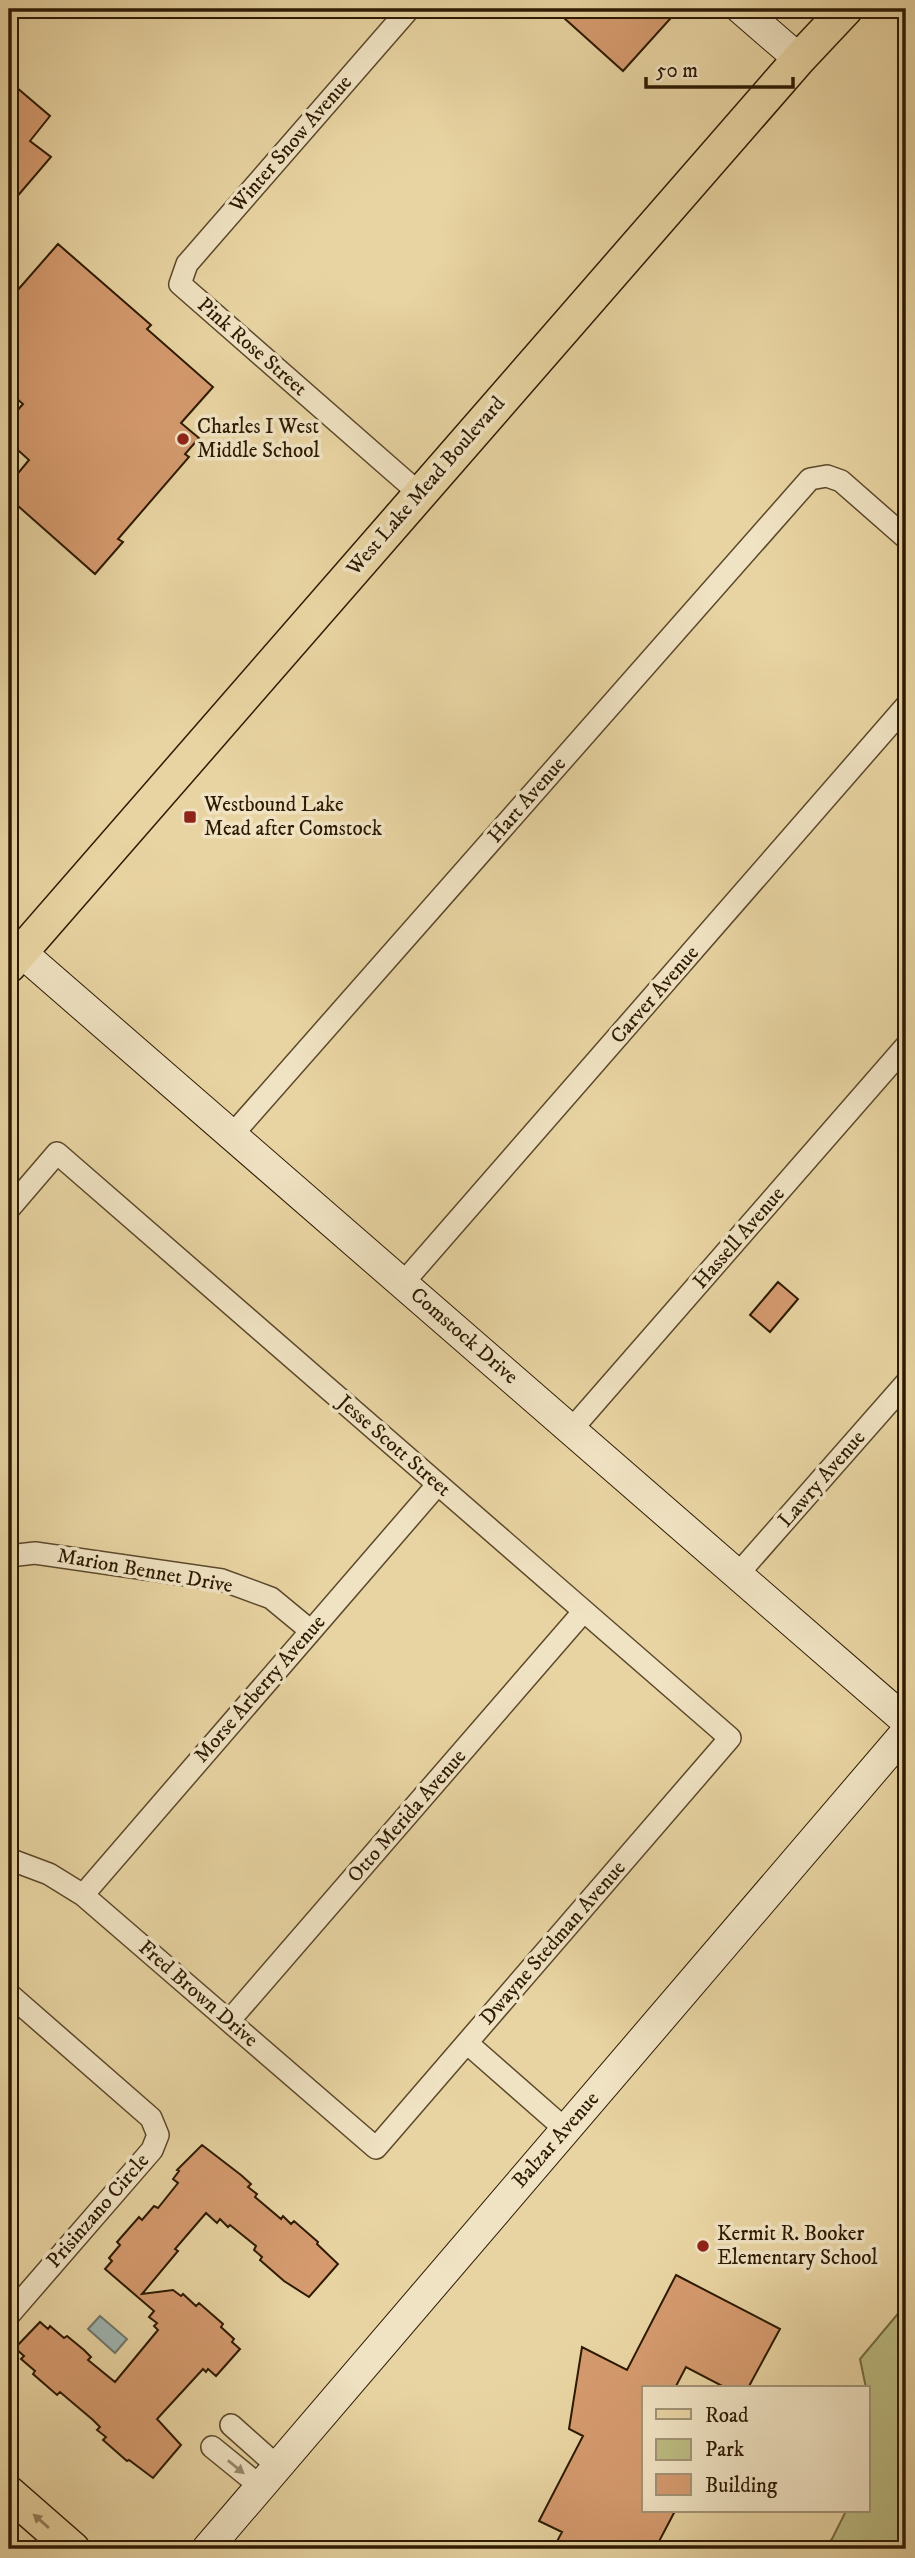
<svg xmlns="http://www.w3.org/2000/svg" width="915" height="2558" font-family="'IM FELL DW Pica',serif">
  <rect width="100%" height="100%" fill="#e8d4a2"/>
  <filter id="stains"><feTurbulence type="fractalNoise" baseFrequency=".00286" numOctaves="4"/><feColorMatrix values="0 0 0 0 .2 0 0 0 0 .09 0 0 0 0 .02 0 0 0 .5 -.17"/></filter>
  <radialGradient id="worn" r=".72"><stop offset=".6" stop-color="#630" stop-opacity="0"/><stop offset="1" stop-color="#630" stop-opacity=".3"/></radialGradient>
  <path fill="#bbbb81" stroke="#746a42" stroke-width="2" d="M906,2304V2549H823L832,2539L846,2511H868V2388H866L860,2359Z"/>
  <path fill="#9eb5b2" stroke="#71776c" stroke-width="2" d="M100,2316L127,2339L115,2353L88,2329Z"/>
  <path fill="#d59b6f" stroke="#2d1a03" stroke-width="2" d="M554,9H679L623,71Z
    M9,81L50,116L30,141L51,157L9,206Z
    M58,244L151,325L147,329L213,387L181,423L199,438L185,454L189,457L118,539L123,542L95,574L9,498V484L29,460L9,442V420L23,404L9,392V300Z
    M778,1282L798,1299L770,1332L750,1315Z
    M202,2145L241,2175L251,2184L248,2187L257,2194L255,2197L281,2219L283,2216L291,2224L294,2221L318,2242L317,2244L338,2264L309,2297L284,2281L260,2260L262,2257L254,2250L256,2246L230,2225L228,2227L220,2219L217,2223L206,2213L175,2249L178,2251L142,2294L173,2290L181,2296L183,2294L196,2306L199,2303L223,2324L221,2327L234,2339L232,2342L240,2349L216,2376L208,2369L206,2372L203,2369L157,2419L181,2445L153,2478L129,2460L127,2461L103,2440L106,2437L97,2430L100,2427L93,2420L60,2392L57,2395L33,2374L35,2371L21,2359L24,2356L15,2348L40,2322L48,2329L50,2326L64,2338L67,2336L84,2350L91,2357L88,2360L115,2382L158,2330L154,2326L157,2323L149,2317L154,2311L105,2269L112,2261L109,2258L120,2245L117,2242L139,2217L142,2220L154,2206L158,2208L178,2183L173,2179L179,2171L177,2170Z
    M676,2275L780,2329L748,2388H726L686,2367L675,2388H644V2511H675L655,2549H553L562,2532L539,2521L583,2436L569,2429L582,2347L627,2370Z"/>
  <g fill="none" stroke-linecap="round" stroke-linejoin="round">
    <defs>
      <path id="street" d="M409,9L187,264L180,284L420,494
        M232,1135L810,479L827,476L841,481L906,538
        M9,1209L57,1153L730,1738L376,2148L83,1895L49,1874L9,1859
        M403,1283L906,706
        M571,1430L906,1046
        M9,1556L35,1553L222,1580L271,1598L311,1631
        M738,1574L906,1383
        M83,1895L438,1484
        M9,1994L151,2118L158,2135L152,2150L9,2315
        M229,2021L584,1611
        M467,2043L565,2129
        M231,2425L277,2466
        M212,2447L260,2486"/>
      <path id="secondary" d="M741,9L799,59
        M21,952L906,1721
        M207,2549L906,1732"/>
      <path id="primary" d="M9,966L799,59L846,9
        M9,2493L73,2549"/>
    </defs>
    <use href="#street" stroke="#5c482b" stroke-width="24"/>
    <use href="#secondary" stroke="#2d1a03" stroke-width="32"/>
    <use href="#primary" stroke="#2d1a03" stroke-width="36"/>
    <use href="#street" stroke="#f0e3c3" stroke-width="21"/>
    <use href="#secondary" stroke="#f0e3c3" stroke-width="30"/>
    <use href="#primary" stroke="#e8d4a2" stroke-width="33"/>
  </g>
  <defs><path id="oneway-solid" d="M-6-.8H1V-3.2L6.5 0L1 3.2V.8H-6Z" transform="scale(1.75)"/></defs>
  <use fill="#98896d" href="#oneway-solid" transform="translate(236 2467) rotate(39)"/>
  <use fill="#94805a" href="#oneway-solid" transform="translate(41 2521) rotate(-139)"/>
  <g fill="#8f2418" stroke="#f0e3c3" stroke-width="2.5">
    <circle cx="183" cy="439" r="7"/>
    <rect x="183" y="810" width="14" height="14" rx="3.5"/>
    <circle cx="703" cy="2246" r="7"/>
  </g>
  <g text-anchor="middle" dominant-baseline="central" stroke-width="7" stroke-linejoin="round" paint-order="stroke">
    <g font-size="21" fill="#2d1a03" stroke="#f0e3c3">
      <text transform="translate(291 144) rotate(-49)">Winter Snow Avenue</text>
      <text transform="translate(252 347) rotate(41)">Pink Rose Street</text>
      <text transform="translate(426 486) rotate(-49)">West Lake Mead Boulevard</text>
      <text transform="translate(527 800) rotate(-49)">Hart Avenue</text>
      <text transform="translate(655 995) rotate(-49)">Carver Avenue</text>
      <text transform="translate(739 1238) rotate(-49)">Hassell Avenue</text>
      <text transform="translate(464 1336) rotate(41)">Comstock Drive</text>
      <text transform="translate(394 1446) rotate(41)">Jesse Scott Street</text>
      <text transform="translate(822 1479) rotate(-49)">Lawry Avenue</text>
      <text transform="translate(145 1571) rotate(10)">Marion Bennet Drive</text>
      <text transform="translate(260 1689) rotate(-49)">Morse Arberry Avenue</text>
      <text transform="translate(407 1816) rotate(-49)">Otto Merida Avenue</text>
      <text transform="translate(553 1943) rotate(-49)">Dwayne Stedman Avenue</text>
      <text transform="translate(198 1994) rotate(41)">Fred Brown Drive</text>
      <text transform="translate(556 2140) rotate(-49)">Balzar Avenue</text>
      <text transform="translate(98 2211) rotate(-49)">Prisinzano Circle</text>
    </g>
    <g font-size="21" fill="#2d1a03" stroke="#f0e3c3" text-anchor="start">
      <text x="197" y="427">Charles I West<tspan x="197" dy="24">Middle School</tspan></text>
      <text x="204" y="805">Westbound Lake<tspan x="204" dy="24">Mead after Comstock</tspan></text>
      <text x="717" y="2234">Kermit R. Booker<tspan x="717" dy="24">Elementary School</tspan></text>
    </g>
  </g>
  <rect width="915" height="2558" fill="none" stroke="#e8d4a2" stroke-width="35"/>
  <rect x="10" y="10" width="894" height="2537" fill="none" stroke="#2d1a03" stroke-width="3.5"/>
  <rect x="18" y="18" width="880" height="2523" fill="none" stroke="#2d1a03" stroke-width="2"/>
  <rect x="642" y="2386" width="228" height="126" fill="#f0e3c3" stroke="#a29376" stroke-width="2"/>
  <rect x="656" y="2409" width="35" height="10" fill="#e8d4a2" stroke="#a29376" stroke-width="2"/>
  <text x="705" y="2422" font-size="21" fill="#2d1a03">Road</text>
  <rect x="656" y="2439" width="35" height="21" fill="#bbbb81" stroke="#a29376" stroke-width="2"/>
  <text x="705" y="2456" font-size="21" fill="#2d1a03">Park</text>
  <rect x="656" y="2474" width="35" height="21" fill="#d59b6f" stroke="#a29376" stroke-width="2"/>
  <text x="705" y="2492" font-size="21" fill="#2d1a03">Building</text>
  <path d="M646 77v10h147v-10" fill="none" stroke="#2d1a03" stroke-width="3.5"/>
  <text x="656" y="77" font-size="21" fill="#2d1a03" stroke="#f0e3c3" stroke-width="5" paint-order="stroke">50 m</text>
  <rect width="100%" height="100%" filter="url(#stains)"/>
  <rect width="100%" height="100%" fill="url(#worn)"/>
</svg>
